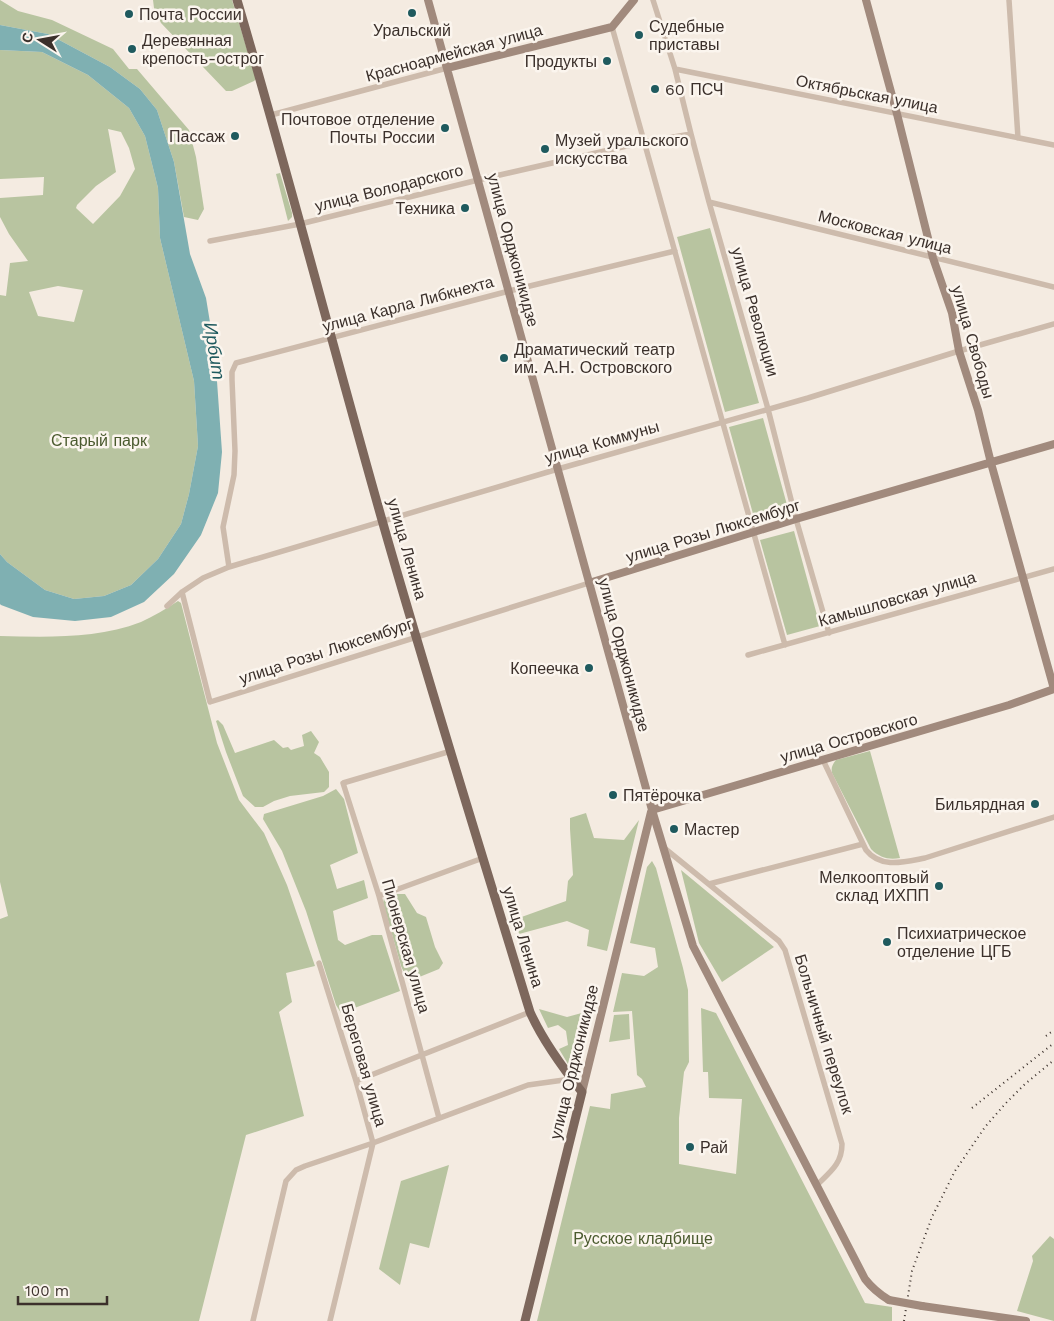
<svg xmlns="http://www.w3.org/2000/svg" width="1054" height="1321" font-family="'Work Sans',sans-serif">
  <rect width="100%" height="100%" fill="#f4ebe1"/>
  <path fill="#b8c4a0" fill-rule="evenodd" d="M0,0L18,11L52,20L113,49L129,69H137L189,130L196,157L204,209L198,220L184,217L174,162L157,110L140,89L110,67L48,34L0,25Z
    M153,0H232L256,79L254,81L232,91H226L161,23L154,8Z
    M0,50L42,52L88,75L129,108L145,136L158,188L160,238L194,381L198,446L189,494L181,524L158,559L131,585L104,596L74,599L45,590L7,562L0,554V295L6,296L10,263L28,261L9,234L0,217V198L43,195L44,177L0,179ZM108,129L121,132L129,148L135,169L120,196L93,224L76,208L77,205L96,186L116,172ZM58,286L83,290L74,322L38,316L29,292Z
    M280,173L292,213V217L288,221L276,174Z
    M710,228L759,403L725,412L677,237Z
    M763,418L789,512L755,521L729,427Z
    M794,531L820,626L787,635L760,540Z
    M178,601L181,603L217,743L239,800L264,833L287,885L315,966L286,973L292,1002L279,1012L304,1116L246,1135L199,1321H0V919L8,916L0,882V636C47,637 97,639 141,622C154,616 166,609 178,601Z
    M218,720L223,725L235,753L274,740L283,748L288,747L291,750L304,746L302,735L311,731L319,742L314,753L320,757L329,772V787L324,792L290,796L274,801L263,807H255L243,796L226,752L216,721Z
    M870,751L900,858C889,860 880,858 871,849L832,773C831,768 832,765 836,760Z
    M336,789L344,799L358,853L330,865L337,889L364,880L368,898L333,911L338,940L345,945L372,935H382L400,991L341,1013L336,1005L306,911L282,851L263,819L264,814L323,796Z
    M586,813L594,838L624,840L639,820L607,951L587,946L589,930L567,921L519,934L516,919L566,901L568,881L573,875L570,829V818Z
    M652,861L656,868L683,968L688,990L689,1062L684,1072L679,1118V1164L736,1174L742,1099L709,1098L708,1072H703L701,1008L716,1013L865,1303L892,1307V1321H537L590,1106L610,1109L611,1094L646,1087L642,1079L637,1075L632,1011L613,1012L622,973L644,976L658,967L655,948L630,943L647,867Z
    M681,870L774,947L722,982L699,943Z
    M390,894H405L417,913L426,917L435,947L443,963L439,969L412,980L407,979L401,966L383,903L384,898Z
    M539,1009L567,1017L589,1011L576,1069H571L559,1049L568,1045L566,1031L558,1025L548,1028Z
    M629,1014L630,1039L609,1042L614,1015Z
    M449,1165L429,1248L410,1243L400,1285L379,1269L401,1181Z
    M1050,1236L1054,1239V1321L1017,1311L1033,1261L1032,1256Z"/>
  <path fill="#7fb0b2" d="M0,25L48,34L110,67L140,89L157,110L174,162L190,254L206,298L215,353L222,452L218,493L201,535L174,574L144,602L111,617L75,621L33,617L1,605L0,604V554L7,562L45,590L74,599L104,596L131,585L158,559L181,524L189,494L198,446L194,381L160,238L158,188L145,136L129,108L88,75L42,52L0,50Z"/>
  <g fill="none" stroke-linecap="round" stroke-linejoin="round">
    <path stroke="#cdbbac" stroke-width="5.5" d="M653,0L675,69L691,134L709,202L768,409L796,519L829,633
      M1009,0L1018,138
      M612,27L785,645
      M675,69L1054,145
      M271,115L447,68
      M709,202L1054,287
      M210,241L300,224L478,180L644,142L691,134
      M229,567L223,527L234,475L235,451L232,380V372L236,363L509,291L675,251
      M182,592L210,702L589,583
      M167,606L182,592L203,578L229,567L558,469L808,398L959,351L1054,324
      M748,655L1054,569
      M823,760L866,850C881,869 904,862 925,858L1054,817
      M663,847L779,941L785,950L842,1144C842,1164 830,1172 817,1185
      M709,884L863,844
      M379,896L483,858
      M319,963L356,1081L373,1143L330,1321
      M356,1081L530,1012
      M439,1118L379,896L343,783L451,751
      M253,1321L286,1181L296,1170L305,1166L373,1143L528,1085L571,1079"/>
    <path stroke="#a18a7d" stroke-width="8" d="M428,0L652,810L693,946L865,1279C872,1288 879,1294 889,1300
      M866,0L897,114L933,258L952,313L959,351L978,410L991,463L1054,689
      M447,68L612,27L634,0
      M589,583L796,519L1054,444
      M652,810L1009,705L1054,689
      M582,1092L651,812
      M922,1306L1026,1321"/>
    <path stroke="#7d675c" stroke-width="9" d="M237,0C288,173 333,347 382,520C429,685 480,848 530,1012C543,1041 562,1067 582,1092L525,1321"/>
    <path stroke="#3b302b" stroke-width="2" stroke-dasharray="1 4" stroke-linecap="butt" d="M1046,1036L1054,1030
      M972,1108L1054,1043
      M904,1321L912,1271L932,1217L955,1171L985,1127L1005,1104L1025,1084L1054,1060"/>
    <path stroke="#a18a7d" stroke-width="8" d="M889,1300L922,1306"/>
  </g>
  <g fill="#1f5a5e" stroke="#fbf5ee" stroke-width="2">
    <circle cx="412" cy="13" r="5"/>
    <circle cx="129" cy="14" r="5"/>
    <circle cx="639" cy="35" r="5"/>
    <circle cx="132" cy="49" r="5"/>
    <circle cx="607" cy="61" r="5"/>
    <circle cx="655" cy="89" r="5"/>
    <circle cx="445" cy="128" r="5"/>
    <circle cx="235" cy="136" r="5"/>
    <circle cx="545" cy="149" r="5"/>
    <circle cx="465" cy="208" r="5"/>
    <circle cx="504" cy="358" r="5"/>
    <circle cx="589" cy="668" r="5"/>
    <circle cx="613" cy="795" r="5"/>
    <circle cx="1035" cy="804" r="5"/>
    <circle cx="674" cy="829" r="5"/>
    <circle cx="939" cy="886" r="5"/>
    <circle cx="887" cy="942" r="5"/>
    <circle cx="690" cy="1147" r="5"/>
  </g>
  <g text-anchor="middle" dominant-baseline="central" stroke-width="5" stroke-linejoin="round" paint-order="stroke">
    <g font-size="16" fill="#3b302b" stroke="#fbf5ee" text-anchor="start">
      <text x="139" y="14">Почта России</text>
      <text x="649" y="26">Судебные<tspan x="649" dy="18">приставы</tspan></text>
      <text x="412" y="30" text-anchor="middle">Уральский</text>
      <text x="142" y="40">Деревянная<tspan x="142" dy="18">крепость-острог</tspan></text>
      <text x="597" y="61" text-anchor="end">Продукты</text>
      <text x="665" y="89">60 ПСЧ</text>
      <text x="435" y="119" text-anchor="end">Почтовое отделение<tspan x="435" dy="18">Почты России</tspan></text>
      <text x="225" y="136" text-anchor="end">Пассаж</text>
      <text x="555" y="140">Музей уральского<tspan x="555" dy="18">искусства</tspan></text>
      <text x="455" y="208" text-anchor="end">Техника</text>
      <text x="514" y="349">Драматический театр<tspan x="514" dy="18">им. А.Н. Островского</tspan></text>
      <text x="579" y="668" text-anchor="end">Копеечка</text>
      <text x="623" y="795">Пятёрочка</text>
      <text x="1025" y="804" text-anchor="end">Бильярдная</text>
      <text x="684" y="829">Мастер</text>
      <text x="929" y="877" text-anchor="end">Мелкооптовый<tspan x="929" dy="18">склад ИХПП</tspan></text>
      <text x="897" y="933">Психиатрическое<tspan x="897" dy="18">отделение ЦГБ</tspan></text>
      <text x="700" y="1147">Рай</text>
    </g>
    <g font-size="16" fill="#3b302b" stroke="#fbf5ee">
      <text transform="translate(454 53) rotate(-15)">Красноармейская улица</text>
      <text transform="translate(867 94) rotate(11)">Октябрьская улица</text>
      <text transform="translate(389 188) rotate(-14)">улица Володарского</text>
      <text transform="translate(885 232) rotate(14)">Московская улица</text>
      <text transform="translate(513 250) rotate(75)">улица Орджоникидзе</text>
      <text transform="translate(408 304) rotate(-15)">улица Карла Либкнехта</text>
      <text transform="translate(755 312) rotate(74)">улица Революции</text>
      <text transform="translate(973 342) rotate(74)">улица Свободы</text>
      <text transform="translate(602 442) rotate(-16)">улица Коммуны</text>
      <text transform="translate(713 531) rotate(-17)">улица Розы Люксембург</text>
      <text transform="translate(407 549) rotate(74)">улица Ленина</text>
      <text transform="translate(897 599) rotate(-16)">Камышловская улица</text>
      <text transform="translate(326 651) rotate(-18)">улица Розы Люксембург</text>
      <text transform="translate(624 655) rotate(75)">улица Орджоникидзе</text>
      <text transform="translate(849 738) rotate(-16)">улица Островского</text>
      <text transform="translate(523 937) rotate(73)">улица Ленина</text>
      <text transform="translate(406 946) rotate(74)">Пионерская улица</text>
      <text transform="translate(824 1034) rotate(73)">Больничный переулок</text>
      <text transform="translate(574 1062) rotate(-76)">улица Орджоникидзе</text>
      <text transform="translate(364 1065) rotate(74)">Береговая улица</text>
    </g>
    <g font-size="16" fill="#4a5a2e" stroke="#fbf5ee">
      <text x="99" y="440">Старый парк</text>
      <text x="643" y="1238">Русское кладбище</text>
    </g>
    <g font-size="18" font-style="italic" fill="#1f5a5e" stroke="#fbf5ee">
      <text transform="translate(215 351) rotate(81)">Ирбит</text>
    </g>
  </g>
  <g transform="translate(40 40) rotate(281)" stroke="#fbf5ee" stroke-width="4" paint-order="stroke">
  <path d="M0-4L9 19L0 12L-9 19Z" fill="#3b302b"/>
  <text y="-8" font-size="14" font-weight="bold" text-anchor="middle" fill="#3b302b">С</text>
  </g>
  <path d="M18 1296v8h89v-8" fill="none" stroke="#3b302b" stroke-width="2.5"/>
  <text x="25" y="1296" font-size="15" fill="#3b302b" stroke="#fbf5ee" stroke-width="4" paint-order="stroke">100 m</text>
</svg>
